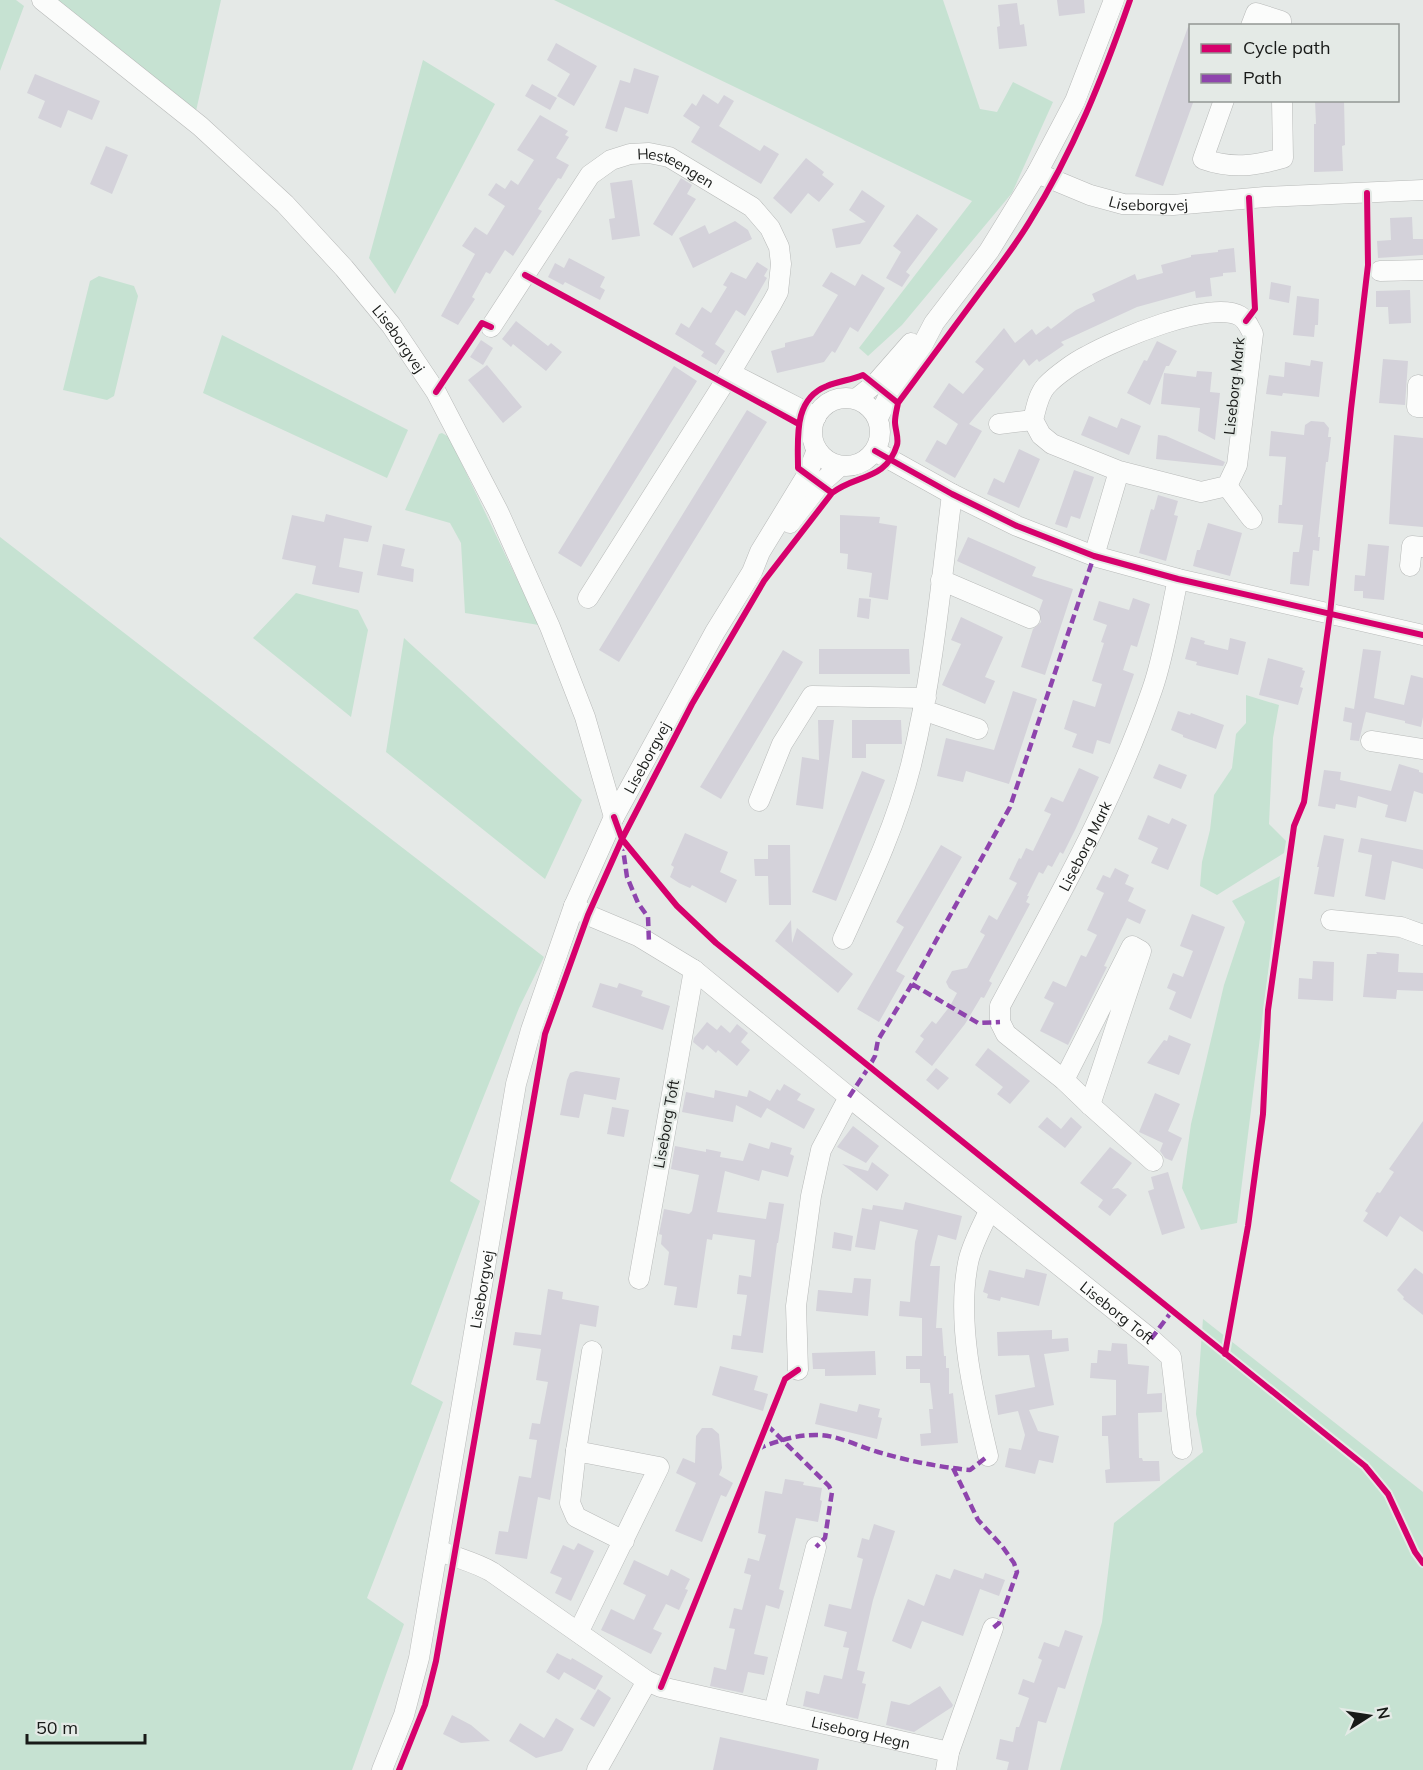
<svg xmlns="http://www.w3.org/2000/svg" width="1423" height="1770" font-family="Mulish,sans-serif">
  <rect width="100%" height="100%" fill="#e5e9e7"/>
  <path fill="#c6e2d2" d="M0,0H16L24,6L0,71Z
    M56,0H221L196,111Z
    M554,0H943L980,109L997,112L1013,82L1053,102L1012,193L902,325L868,356L859,348L972,201Z
    M423,60L495,104L395,294L369,258Z
    M99,276L134,286L138,296L114,396L107,400L63,390L90,281Z
    M222,335L408,430L387,478L203,393Z
    M442,433L449,437L539,625L465,613L461,543L450,523L405,510L439,434Z
    M0,537L544,957L519,1008L450,1181L480,1201L411,1384L443,1402L367,1598L404,1624L352,1770H0Z
    M296,593L358,610L368,630L351,717L253,638Z
    M404,638L582,800L545,879L386,752Z
    M1246,695L1279,705L1273,738L1269,824L1286,841L1284,853L1217,895L1200,886L1202,862L1210,830L1214,795L1232,768L1236,734L1246,723Z
    M1280,876L1237,1223L1201,1230L1182,1188L1191,1124L1224,985L1245,922L1232,901Z
    M1203,1319L1423,1492V1770H1060L1102,1622L1114,1523L1203,1452L1196,1414Z"/>
  <path fill="#d4d2da" d="M1057,0H1084L1085,13L1059,16Z
    M1017,3L1020,25L1024,24L1027,46L999,49L997,27L1000,26L998,5Z
    M1188,27L1191,28V100H1194L1163,186L1135,176Z
    M556,43L597,66L574,106L557,96L570,74L547,60Z
    M634,68L659,76L648,114L625,107L617,132L605,128L620,80L630,83Z
    M35,74L100,101L92,120L68,110L61,128L38,118L45,101L27,93Z
    M532,84L557,98L550,110L525,96Z
    M703,94L718,104L724,95L734,101L719,126L760,151L764,145L779,154L761,184L691,142L700,127L683,116L692,103L696,106Z
    M1315,100H1344L1345,145L1342,146L1343,171L1314,172V124H1316Z
    M540,115L568,131L565,135L569,137L556,158L569,165L561,179L558,178L538,209L542,211L513,256L505,250L490,274L486,272L472,297L475,299L458,325L441,316L475,254L462,246L475,227L487,235L505,206L488,195L496,183L505,189L511,180L518,185L534,160L517,150Z
    M106,146L128,155L112,194L90,184Z
    M806,158L824,172L822,175L834,184L819,202L808,193L791,214L773,198Z
    M681,178L692,185L687,194L696,199L672,236L653,224Z
    M632,180L640,236L612,240L609,219L615,218L610,183Z
    M862,190L885,206L860,244L836,248L832,229L866,222L849,210Z
    M917,214L938,229L906,272L910,275L902,287L886,278L901,252L893,246Z
    M1412,217L1413,239H1423V255L1378,258L1377,241L1391,240L1390,218Z
    M735,221L748,230L752,239L693,268L679,238L705,225L709,234Z
    M1234,248L1236,272L1223,273V276L1210,278L1212,296L1196,298L1195,291L1137,307L1061,342L1064,345L1039,362L1037,359L1029,366L1024,359L969,424L982,431L955,478L925,461L937,440L946,445L958,424L933,407L949,383L963,394L984,369L975,362L1004,328L1015,343L1032,329L1036,335L1048,326L1051,329L1076,310L1095,301L1092,294L1135,274L1137,280L1163,273L1161,265L1191,257V255L1218,252V250Z
    M569,258L605,277L600,287L605,290L600,300L565,282L563,285L548,277L555,263L564,268Z
    M757,262L768,269L764,276L767,278L745,316L736,310L715,344L725,351L716,365L701,356L704,352L675,334L681,323L689,328L702,307L711,313L727,287L723,285L731,272L746,279Z
    M831,272L855,286L862,274L885,288L858,332L850,327L835,353L832,351L824,362L777,373L771,351L785,347V343L813,336L838,295L822,286Z
    M1271,282L1291,286L1289,303L1269,299Z
    M1410,290L1411,323L1389,324L1388,307H1376V291Z
    M1297,296L1319,299L1318,325H1315L1314,337L1293,335Z
    M516,321L548,346L551,343L562,352L546,371L513,344L511,347L502,339Z
    M481,340L493,348L483,365L470,357Z
    M1157,341L1177,351L1169,366H1166L1150,405L1127,393L1144,360L1147,361Z
    M1383,359L1408,361L1405,405L1379,403Z
    M1311,360L1323,362L1319,397L1283,393L1282,396L1266,394L1269,375L1284,377L1285,362L1310,366Z
    M487,365L522,407L503,423L468,380Z
    M674,366L697,381L581,567L558,553Z
    M1197,371L1212,372L1210,392L1220,393L1215,440L1198,431L1200,408L1161,404L1164,373L1196,377Z
    M747,410L767,422L619,662L599,650Z
    M1089,416L1117,428L1121,418L1141,426L1129,455L1081,435Z
    M1311,421L1324,422L1329,428L1328,437H1331L1328,462H1326L1318,537H1320L1319,551L1313,550L1309,586L1290,584L1293,552H1299L1303,525L1278,523L1279,505H1282L1286,457L1269,456L1271,431L1304,435L1305,425Z
    M1158,435L1166,436L1225,462L1223,466L1156,459Z
    M1394,435L1423,438V527L1389,524Z
    M1019,449L1040,459L1019,508L987,494L994,478L1004,483Z
    M1074,470L1094,477L1080,519L1071,516L1067,528L1055,524Z
    M1158,495L1178,501L1174,515L1178,516L1166,561L1139,553L1151,509L1154,510Z
    M326,514L372,526L368,542L344,538L339,567L363,572L359,593L312,584L316,566L282,559L292,515L324,522Z
    M840,515L880,517L879,523L897,526L888,600L869,597L872,573L847,569L848,554L840,553Z
    M1208,523L1242,533L1230,576L1193,566L1197,550H1200Z
    M968,537L1036,567L1032,576L1073,589L1045,675L1021,667L1033,629L1041,622L1039,611L1043,600L957,561Z
    M383,544L405,549L401,566L414,569L413,582L377,575Z
    M1368,544L1389,546L1384,600L1363,598V591H1354L1355,575L1365,576Z
    M859,598L871,599L869,619L857,617Z
    M1133,598L1150,604L1137,647L1131,645L1123,670L1134,674L1110,744L1097,740L1093,754L1072,747L1077,734L1064,729L1073,700L1095,707L1102,684L1092,681L1104,643L1101,642L1107,625L1093,620L1099,601L1129,610Z
    M961,617L1003,637L985,677L995,681L985,704L942,685L961,644L951,640Z
    M1191,637L1205,641L1204,644L1228,650L1230,638L1246,642L1238,675L1196,665L1197,662L1185,659Z
    M819,649H909L910,674H819Z
    M1363,649L1381,651L1374,698L1404,705L1411,675L1423,678V717L1421,727L1405,723V721L1366,712L1359,741L1350,740L1352,723L1343,721L1345,707L1354,709Z
    M783,650L803,662L721,799L700,787Z
    M1268,658L1303,668L1302,670L1305,671L1300,687L1303,688L1298,705L1259,695Z
    M1013,691L1037,699L1009,784L966,771L963,782L937,776L946,738L994,750Z
    M1178,711L1190,715L1191,713L1224,725L1216,749L1183,737V735L1171,730Z
    M818,720H834L823,809L796,805L802,757L819,760Z
    M852,720H901L902,744H866V758H852Z
    M1159,764L1187,775L1181,789L1153,778Z
    M1399,764L1419,770V772L1423,773V794L1414,791L1406,822L1385,817L1388,805L1358,796L1356,808L1336,804L1335,809L1318,806L1324,770L1341,772L1340,780L1391,791Z
    M1079,768L1099,777L1076,828L1063,854L1060,852L1052,867L1048,865L1043,874L1039,872L1027,896H1029L1026,902L1030,904L989,981L992,983L984,998L981,997L965,1024L932,1066L915,1052L924,1039L920,1036L932,1021L936,1024L950,1006L957,993L949,988L946,982L952,971L967,968L985,935L980,932L989,915L997,920L1017,883L1009,879L1019,858L1021,859L1026,848L1033,851L1051,814L1044,811L1051,797L1063,802Z
    M862,771L885,780L836,901L812,892Z
    M1148,815L1169,824L1172,818L1187,825L1168,870L1151,863L1158,848L1138,839Z
    M685,833L728,852L720,872L737,880L726,903L692,885L690,888L679,883L670,877L674,867L671,865Z
    M1324,835L1344,839L1334,897L1314,894L1319,867H1317Z
    M1361,838L1423,850V869L1392,861L1385,900L1365,896L1372,855L1358,852Z
    M768,845H790L791,905H769L768,876H755L754,859H768Z
    M941,845L962,857L896,971L905,976L879,1022L857,1009L904,927L896,922Z
    M1115,868L1129,875L1125,884L1134,888L1128,901L1146,910L1140,924L1127,918L1104,966L1107,967L1068,1045L1040,1031L1054,1003L1044,998L1053,981L1066,987L1081,955L1086,957L1097,935L1087,930L1104,893L1096,889L1103,875L1110,878Z
    M1192,914L1225,927L1191,1019L1169,1009L1176,992L1167,988L1173,973L1183,977L1193,951L1180,946Z
    M791,920L792,943L797,928L853,974L838,993L775,941Z
    M1376,952L1399,954L1398,972L1423,973V991L1397,990L1396,999L1363,997L1367,954H1377Z
    M1313,961L1334,962L1333,1001L1298,999L1299,978L1312,979Z
    M600,983L617,988L619,983L643,991L641,996L670,1006L663,1030L592,1007Z
    M707,1022L717,1030L721,1025L730,1033L737,1024L748,1033L741,1042L750,1050L737,1066L718,1050L716,1053L707,1045L703,1050L693,1042L694,1038Z
    M1169,1035L1191,1044L1179,1075L1147,1063L1164,1040L1167,1041Z
    M988,1048L1030,1081L1010,1104L997,1094L1003,1087L975,1065Z
    M936,1068L949,1078L938,1090L926,1080Z
    M576,1071L620,1078L616,1100L584,1094L579,1118L560,1115L567,1080L570,1073Z
    M784,1084L801,1094L797,1100L815,1109L804,1129L767,1108L761,1118L736,1105L733,1122L682,1112L686,1092L714,1098L715,1090L747,1097L749,1090L770,1101L777,1089L780,1091Z
    M1155,1093L1180,1104L1168,1131L1182,1138L1172,1161L1165,1158L1160,1151L1163,1143L1139,1132Z
    M612,1107L629,1110L624,1137L607,1134Z
    M1047,1117L1061,1129L1071,1117L1082,1127L1065,1148L1038,1127Z
    M1423,1121V1232L1400,1216L1387,1237L1363,1221L1368,1213L1365,1211L1377,1192L1380,1193L1394,1172L1389,1169Z
    M853,1126L879,1146L866,1163L837,1147Z
    M771,1142L792,1148L790,1154L794,1156L788,1177L762,1170L759,1181L725,1171L717,1212L766,1219L769,1202L784,1204L778,1243H777L763,1353L731,1349L733,1335L741,1336L747,1295L737,1294L739,1275L751,1277L755,1240L713,1234L712,1240L707,1239L697,1308L674,1305L677,1287L664,1285L669,1252L661,1244L662,1235L659,1234L664,1209L689,1214L692,1211L699,1175L671,1169L675,1146L706,1152V1149L721,1152L720,1157L743,1161L749,1143L769,1149Z
    M1110,1147L1132,1163L1112,1189L1118,1188L1127,1195L1110,1216L1098,1207L1103,1200L1080,1183Z
    M872,1162L889,1175L877,1191L842,1164L868,1171Z
    M1168,1172L1185,1228L1162,1235L1148,1191L1154,1189L1151,1177Z
    M905,1202L962,1216L956,1240L938,1235L930,1266H940L936,1328H942L944,1356H946V1368H949V1394L953,1393L958,1443L921,1446L920,1434L931,1433L929,1409H933L930,1383H920V1369H906V1356H922V1318L899,1316L900,1301L910,1302L915,1242L918,1230L880,1221L875,1250L855,1247L862,1208L872,1210L873,1205L903,1210Z
    M834,1232L853,1236L851,1251L832,1248Z
    M1415,1268L1423,1274V1315L1403,1299L1404,1297L1397,1290Z
    M1026,1269L1047,1274L1039,1306L1001,1297L1000,1301L987,1298L988,1294L983,1292L989,1270L1024,1278Z
    M854,1278L871,1279L868,1316L816,1311L818,1290L852,1293Z
    M548,1289L563,1292L562,1299L599,1306L596,1327L580,1324L550,1500L538,1497L527,1559L495,1554L499,1531L508,1532L519,1476L531,1478L537,1440L529,1439L532,1423L540,1424L548,1382L536,1380L541,1349L513,1345L515,1332L541,1335Z
    M1052,1330V1339L1068,1338L1069,1351L1044,1354L1054,1405L1029,1410L1038,1431L1059,1436L1053,1463L1039,1460L1035,1474L1005,1467L1009,1448L1021,1450L1025,1435L1018,1411L998,1415L995,1395L1035,1387L1029,1355L998,1356L997,1332Z
    M1112,1343L1127,1344L1128,1364L1149,1366L1147,1394L1162,1393V1412L1138,1413L1139,1458H1142L1143,1461H1159L1160,1481L1106,1483L1105,1470L1110,1469L1108,1436H1102V1416L1116,1415V1380L1090,1378L1091,1363H1097L1098,1350L1111,1351Z
    M875,1351L876,1375L825,1376V1369H813L812,1353Z
    M720,1366L758,1376L754,1390L768,1394L763,1411L712,1395Z
    M820,1403L857,1412L859,1404L880,1409L878,1417L882,1418L877,1439L815,1424Z
    M702,1428H712L719,1434L722,1468L719,1475L733,1483L726,1497L721,1495L702,1542L675,1531L696,1483L676,1473L683,1458L695,1463L696,1436Z
    M785,1479L804,1482L803,1485L822,1488L820,1500L822,1501L818,1522L796,1518L779,1589L784,1591L779,1609L766,1605L754,1654L768,1657L764,1675L748,1672L743,1693L710,1686L714,1667L726,1670L735,1629L729,1628L734,1608L742,1610L751,1575L744,1573L748,1558L759,1561L766,1535L758,1533L765,1491L782,1494Z
    M874,1524L895,1531L873,1600L857,1670L865,1672L862,1683L866,1684L858,1719L803,1706L806,1691L819,1694L824,1675L842,1679L849,1648L843,1647L847,1632L824,1626L829,1604L851,1609L863,1559L857,1557L862,1538L869,1540Z
    M578,1543L594,1551L571,1601L555,1593L562,1578L550,1573L563,1545L574,1550Z
    M634,1560L668,1576L671,1569L690,1579L685,1589L688,1590L679,1610L666,1604L653,1629L662,1633L651,1654L601,1630L611,1609L634,1620L646,1595L623,1584Z
    M954,1569L983,1579L985,1573L1005,1580L999,1596L980,1589L963,1636L922,1621L911,1649L892,1641L908,1599L924,1606L936,1574L950,1579Z
    M1065,1630L1083,1636L1065,1689L1058,1687L1046,1723L1038,1721L1028,1770H1007L1009,1762L996,1759L1000,1739L1013,1742L1016,1727H1019L1029,1698L1018,1694L1023,1679L1034,1683L1042,1660L1038,1658L1044,1642L1059,1647Z
    M557,1653L571,1660L572,1658L603,1676L595,1690L564,1672L559,1680L546,1672Z
    M940,1686L953,1705L952,1707L914,1732L886,1725L891,1701L909,1705Z
    M598,1689L611,1698L594,1727L580,1719Z
    M452,1715L471,1725L490,1741L461,1743L443,1734Z
    M556,1718L574,1729L562,1751L536,1758L509,1741L520,1723L544,1738Z
    M720,1737L819,1759L817,1770H713Z"/>
  <g fill="none" stroke-linecap="round" stroke-linejoin="round">
    <defs>
      <g id="minor">
        <path id="s1" d="M42,0L200,126L285,204L344,268L391,325L436,392L498,511L550,627L585,717L614,817"/>
        <path d="M1251,26L1256,13L1281,21V26"/>
        <path d="M1224,100L1203,159C1231,169 1255,166 1283,158L1282,100"/>
        <path id="s2" d="M1037,173L1090,195L1123,204L1173,205L1265,197L1423,190"/>
        <path d="M1380,271L1423,270"/>
        <path id="s3" d="M491,327L590,175L611,160L630,154L649,153L669,157L752,207L770,228L779,247L781,264L778,292L772,303L724,383L588,598"/>
        <path d="M730,373L816,417"/>
        <path d="M1418,385L1417,407H1423"/>
        <circle cx="846" cy="432" r="34"/>
        <path d="M856,399L876,383L911,343"/>
        <path d="M878,418L889,395L922,346L934,323L989,251L1037,173L1075,101L1114,0"/>
        <path d="M999,424L1033,420"/>
        <path d="M875,451L952,494L1017,526L1094,556L1178,579L1423,635"/>
        <path d="M1227,486L1252,519"/>
        <path d="M790,523L820,484L840,466"/>
        <path d="M1094,556L1119,471L1201,492L1227,486L1237,465L1253,334C1249,327 1247,320 1240,316C1211,299 1115,340 1087,356C1075,362 1055,376 1046,386C1038,395 1036,409 1033,420L1041,435L1052,444L1119,471"/>
        <path d="M1410,566L1412,546L1423,547"/>
        <path d="M941,580L1030,618"/>
        <path d="M923,710L978,729"/>
        <path d="M1371,741L1423,749"/>
        <path d="M759,801L782,744L812,696L926,698"/>
        <path d="M574,906L588,915L638,936L694,970L639,1279"/>
        <path d="M1331,920L1401,927L1423,935"/>
        <path d="M843,939C869,882 896,825 911,765C933,676 941,584 952,494"/>
        <path d="M694,970L849,1097L821,1150L811,1196L796,1306L798,1370"/>
        <path d="M1064,1080L1132,946L1141,951L1090,1105"/>
        <path id="s4" d="M849,1097L1151,1339L1171,1357L1182,1449"/>
        <path id="s5" d="M1153,1161L1090,1105L1064,1080L1006,1034L1000,1022V1006C1055,903 1114,801 1152,690C1164,656 1170,615 1178,579"/>
        <path d="M576,1451L592,1351"/>
        <path d="M988,1456C974,1397 956,1324 968,1263C971,1246 982,1227 989,1211"/>
        <path id="s6" d="M438,1550C456,1558 475,1562 492,1572L647,1681L661,1687L949,1752"/>
        <path d="M579,1631L659,1467L576,1451L570,1503L576,1517L624,1541"/>
        <path d="M774,1711L816,1547"/>
        <path id="s7" d="M382,1770L404,1715L419,1658L516,1084L531,1030L574,906L614,817L715,632L752,572L760,552L807,475L817,450"/>
        <path d="M597,1770L647,1681"/>
        <path d="M946,1770L949,1752L993,1628"/>
      </g>
    </defs>
    <use href="#minor" stroke="#b8bab9" stroke-width="21"/>
    <use href="#minor" stroke="#fbfcfb" stroke-width="20"/>
    <path stroke="#8e44ad" stroke-width="4.5" stroke-dasharray="9 4.5" stroke-linecap="butt" d="M622,842L627,877L638,903L648,917L649,943
      M912,984L978,1023L1000,1022
      M849,1097L869,1067L875,1056L878,1040L912,984L1010,807L1094,556
      M1151,1339L1172,1311
      M767,1425L829,1486L832,1492L825,1538L816,1547
      M757,1449C777,1441 798,1434 820,1435C839,1436 860,1447 878,1452C909,1461 938,1467 970,1470L988,1456
      M953,1468L978,1520L1002,1546L1014,1563L1017,1572L999,1623L993,1628"/>
    <defs>
      <path id="cycleway" d="M525,275L797,423
        M1246,321L1255,309L1249,198
        M863,375L898,403C897,409 895,415 895,422C895,429 899,438 897,445C886,481 856,474 832,493L798,468C798,438 793,399 827,386C839,381 851,380 863,375Z
        M436,392L482,323L491,327
        M898,403C925,366 953,329 980,292C997,269 1015,246 1030,221C1073,152 1103,77 1130,0
        M875,451L952,494L1017,526L1094,556L1178,579L1423,635
        M614,817L622,839L677,906L716,943L1365,1466L1388,1494L1415,1552L1423,1563
        M1225,1354L1248,1226L1263,1114L1268,1010L1294,826L1304,802L1330,614L1351,409L1368,265L1367,193
        M661,1687L785,1379L798,1370
        M399,1770L425,1705L436,1661L545,1034L588,915L622,839L692,704L764,581L832,493"/>
    </defs>
    <use href="#cycleway" stroke="#e4eae6" stroke-width="10"/>
    <use href="#cycleway" stroke="#d6006c" stroke-width="6"/>
  </g>
  <g text-anchor="middle" dominant-baseline="central" stroke-width="4.5" stroke-linejoin="round" paint-order="stroke">
    <g font-size="15" fill="#181a18" stroke="#e4eae6">
      <text stroke="none"><textPath href="#s3" startOffset="276">Hesteengen</textPath></text>
      <text stroke="none"><textPath href="#s2" startOffset="117">Liseborgvej</textPath></text>
      <text stroke="none"><textPath href="#s1" startOffset="494">Liseborgvej</textPath></text>
      <text transform="translate(1234 386) rotate(-84)">Liseborg Mark</text>
      <text stroke="none"><textPath href="#s7" startOffset="1053">Liseborgvej</textPath></text>
      <text stroke="none"><textPath href="#s5" startOffset="405">Liseborg Mark</textPath></text>
      <text transform="translate(666 1124) rotate(-80)">Liseborg Toft</text>
      <text stroke="none"><textPath href="#s7" startOffset="492">Liseborgvej</textPath></text>
      <text stroke="none"><textPath href="#s4" startOffset="344">Liseborg Toft</textPath></text>
      <text stroke="none"><textPath href="#s6" startOffset="468">Liseborg Hegn</textPath></text>
    </g>
  </g>
  <rect x="1189" y="24" width="210" height="78" fill="#e4eae6" stroke="#929794" stroke-width="1.5"/>
  <rect x="1201" y="44" width="30" height="9" fill="#d6006c" stroke="#929794" stroke-width="1.5"/>
  <text x="1243" y="54" font-size="18" fill="#181a18">Cycle path</text>
  <rect x="1201" y="74" width="30" height="9" fill="#8e44ad" stroke="#929794" stroke-width="1.5"/>
  <text x="1243" y="84" font-size="18" fill="#181a18">Path</text>
  <g transform="translate(1369 1716) rotate(78)" stroke="#e4eae6" stroke-width="4.5" paint-order="stroke">
  <path d="M0-4.5L10 22L0 15L-10 22Z" fill="#181a18"/>
  <text y="-9" font-size="16" font-weight="bold" text-anchor="middle" fill="#181a18">N</text>
  </g>
  <path d="M27 1734v9h118v-9" fill="none" stroke="#181a18" stroke-width="3"/>
  <text x="36" y="1734" font-size="18" fill="#181a18" stroke="#e4eae6" stroke-width="4.5" paint-order="stroke">50 m</text>
</svg>
